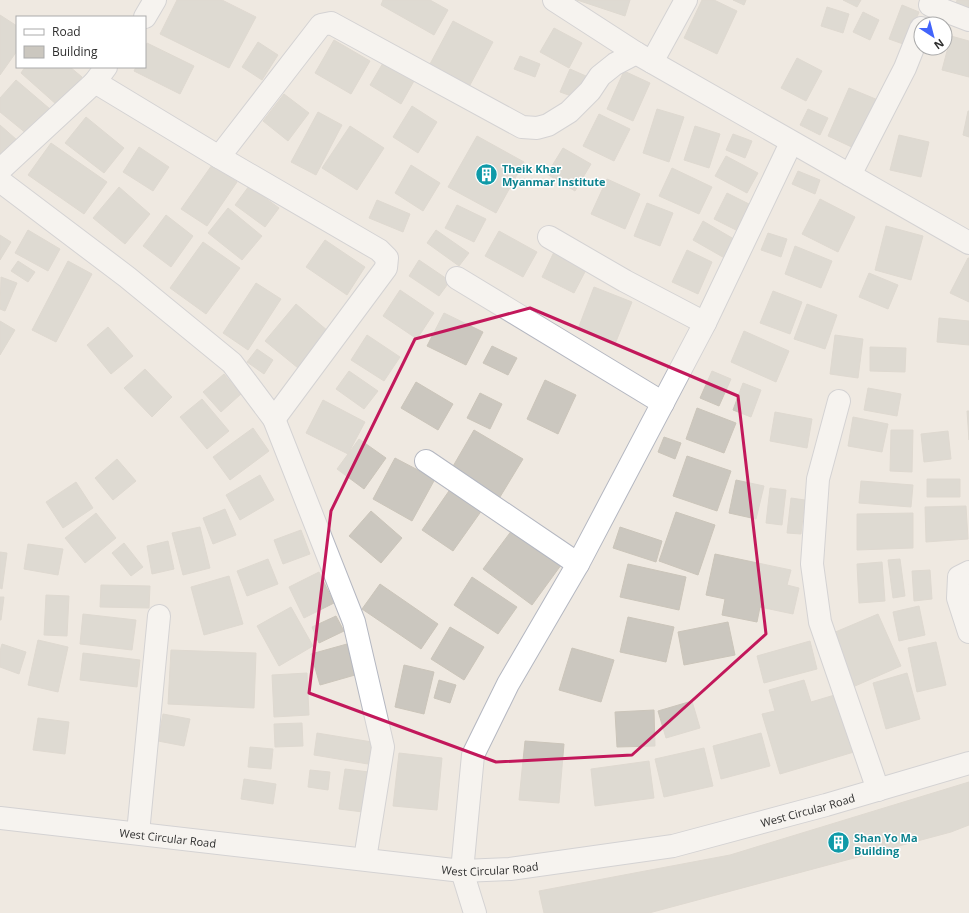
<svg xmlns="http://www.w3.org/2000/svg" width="969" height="913" font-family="'Open Sans',sans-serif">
  <rect width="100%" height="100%" fill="#efe9e1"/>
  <path fill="#cbc7bf" stroke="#cbc5ba" d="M177,0H222L256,17L229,68L160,34Z
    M383,0H430L448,10L434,35L381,5Z
    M577,0H630L625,16Z
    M702,0H714L737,11L717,54L684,38Z
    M733,0H746L744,5Z
    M843,0H861L857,7Z
    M957,0H969V12L955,8Z
    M902,5L919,12L906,45L889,39Z
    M827,7L849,14L843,33L821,26Z
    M863,12L879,20L870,40L853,32Z
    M0,15L17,26V51L0,75Z
    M453,21L493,42L470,85L430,64Z
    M554,28L582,43L569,68L540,52Z
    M951,36L969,41V77L942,70Z
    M334,40L370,61L351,94L315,73Z
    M258,42L278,55L262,80L242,67Z
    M147,43L194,66L180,94L134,71L136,67H145V48Z
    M520,56L540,64L535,77L514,69Z
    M797,58L822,71L806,101L781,88Z
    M383,63L414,81L401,104L370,85Z
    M25,67H70L82,77L57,105L21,73Z
    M570,69L586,76L577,98L560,92Z
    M624,71L650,83L633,121L607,109Z
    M16,80L50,109L27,134L0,112V98Z
    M849,88L878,100L856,149L828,136Z
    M284,94L309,113L288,141L263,121Z
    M412,106L437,122L418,153L393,137Z
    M657,109L684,117L669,162L643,153Z
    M808,109L828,118L820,135L800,125Z
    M968,111H969V137L963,135Z
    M318,112L342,125L316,175L291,162Z
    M599,114L630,129L614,161L583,146Z
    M86,117L124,148L104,173L65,143Z
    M0,125L17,140L0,160Z
    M350,126L384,148L357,190L322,168Z
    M695,126L720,134L709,168L684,160Z
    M733,134L752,141L745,158L726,150Z
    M899,135L929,142L921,177L890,170Z
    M477,136L524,162L496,213L448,187Z
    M51,143L107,182L84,214L28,175Z
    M139,147L169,167L153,191L123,172Z
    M563,148L591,164L575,191L547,174Z
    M726,156L758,173L747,193L715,176Z
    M212,165L237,182L207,226L181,209Z
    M411,165L440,183L423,211L395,193Z
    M672,168L712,187L699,214L659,196Z
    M798,171L820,180L815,194L792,184Z
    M607,179L640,194L625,229L591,214Z
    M249,186L279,208L265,227L235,205Z
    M119,187L150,214L125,244L93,218Z
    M727,193L749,204L736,230L714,219Z
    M820,199L855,217L838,252L802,234Z
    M377,200L410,214L403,232L369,218Z
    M647,203L673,213L660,246L634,236Z
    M457,205L486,219L474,242L445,228Z
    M228,208L262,236L242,260L208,233Z
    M166,215L193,236L171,267L143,246Z
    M703,221L739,242L728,260L693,240Z
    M886,226L923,236L911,280L875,270Z
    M28,230L60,249L48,271L15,253Z
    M436,230L469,253L459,266L427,243Z
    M499,231L537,252L523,277L485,256Z
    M768,233L787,239L781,257L761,250Z
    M0,235L11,242L0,260Z
    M325,240L365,267L347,295L306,267Z
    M203,242L240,268L206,314L170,288Z
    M795,246L832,261L821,288L785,274Z
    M687,250L712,262L698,294L672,282Z
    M554,252L587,268L574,293L542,277Z
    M968,258H969V302L950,293Z
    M419,260L450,281L439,296L409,276Z
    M18,261L35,272L28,282L11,271Z
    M68,261L92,274L56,342L32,330Z
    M869,273L898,285L888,309L859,297Z
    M1,277L17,283L5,311L0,309Z
    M256,283L281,299L248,350L223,333Z
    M594,287L632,302L615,344L578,329Z
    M400,290L434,313L417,339L383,316Z
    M773,291L802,302L790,334L760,323Z
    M296,304L328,331L298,368L265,341Z
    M807,304L837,315L825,349L794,339Z
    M444,313L483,332L466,365L427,346Z
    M939,318L969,321V345L937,342Z
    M0,321L15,330L0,355Z
    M108,327L133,356L111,374L87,345Z
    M744,331L789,351L776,382L731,362Z
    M367,335L400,357L384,381L351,360Z
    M835,335L863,339L858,378L830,374Z
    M492,346L517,358L508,375L483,363Z
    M870,347L906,348L905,372L870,371Z
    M257,349L273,360L264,374L247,362Z
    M145,369L172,397L152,417L124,388Z
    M349,371L378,391L364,409L336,389Z
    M712,371L731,379L719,406L700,398Z
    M224,374L241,394L221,412L203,392Z
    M545,380L576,395L558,434L527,419Z
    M416,382L453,404L438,430L401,408Z
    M743,383L761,390L751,417L733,410Z
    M868,388L901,394L897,416L864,410Z
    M480,393L502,404L490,429L467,418Z
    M202,399L229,431L207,449L180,417Z
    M323,400L365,422L348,454L306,433Z
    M697,408L736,423L724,453L686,439Z
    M967,411H969V440Z
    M775,412L812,419L807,448L770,441Z
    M853,417L888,424L882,452L848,446Z
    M253,428L269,451L230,480L213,457Z
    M474,430L523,459L500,497L452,468Z
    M891,430H913L912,472L890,471Z
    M948,431L951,459L924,462L921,434Z
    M664,437L681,443L675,459L658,452Z
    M359,439L386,458L364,489L337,469Z
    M687,456L731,471L717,511L673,496Z
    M395,458L435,479L412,521L373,499Z
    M117,459L136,481L113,500L95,478Z
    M260,475L274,500L240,520L226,495Z
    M927,479H960V497H927Z
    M736,480L764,486L756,519L729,513Z
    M861,481L913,485L911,507L859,503Z
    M76,482L93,508L63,528L46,502Z
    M451,488L482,510L453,551L422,530Z
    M770,488L786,490L782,525L766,523Z
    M791,498L805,500L801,534L787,533Z
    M966,506L968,539L926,542L925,507Z
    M225,509L236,535L213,544L203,518Z
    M371,511L402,538L381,563L349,536Z
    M676,512L715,525L698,575L659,561Z
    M96,513L116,538L85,563L65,538Z
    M913,513V548L857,550V514Z
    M515,526L564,561L532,605L483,569Z
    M200,527L210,568L183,575L172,533Z
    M620,527L662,541L656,562L613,548Z
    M301,530L310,554L283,564L274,540Z
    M168,541L174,569L152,574L147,546Z
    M124,543L143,567L131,576L112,553Z
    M28,544L63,549L58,575L24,569Z
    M0,552L7,553L2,589L0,588Z
    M715,554L791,570L787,585L799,588L793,614L760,607L757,622L722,615L725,599L706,595Z
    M268,559L278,584L247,596L237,571Z
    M900,559L905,596L893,598L888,560Z
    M882,562L885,601L859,603L857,564Z
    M628,564L686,577L679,610L620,597Z
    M930,570L932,599L914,601L912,571Z
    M319,572L334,603L304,618L289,587Z
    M229,576L243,624L204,635L191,587Z
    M472,577L517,607L498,634L454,605Z
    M380,584L438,624L421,649L362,609Z
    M101,585L150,586L149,608L100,607Z
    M46,595L69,596L67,636L44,635Z
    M0,597H4L1,620H0Z
    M919,606L925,635L899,641L893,612Z
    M291,607L313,646L279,666L257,626Z
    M83,614L136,620L132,650L80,644Z
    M878,614L901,666L855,686L833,633Z
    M336,616L344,631L319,643L312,627Z
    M628,617L674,627L666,662L620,652Z
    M728,622L735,655L684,665L678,632Z
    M450,627L484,647L464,680L431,659Z
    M38,640L68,647L58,692L28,685Z
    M810,641L817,669L764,683L757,656Z
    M936,642L946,685L917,692L908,648Z
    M2,644L26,652L19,674L0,667V651Z
    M347,644L355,675L320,685L311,654Z
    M572,648L614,660L601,702L559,690Z
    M171,650L256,653L254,708L168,704Z
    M83,653L140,660L137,687L80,680Z
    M404,665L434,672L424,714L395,707Z
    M307,673L309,715L274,717L272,675Z
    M907,673L920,719L886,729L873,683Z
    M439,680L456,685L450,703L434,698Z
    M804,680L811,702L838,694L854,752L780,774L762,714L775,711L769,690Z
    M692,701L700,728L666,738L658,711Z
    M654,710L655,746L617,747L615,712Z
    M163,714L190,719L184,746L158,741Z
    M38,718L69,722L65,754L33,750Z
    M302,723L303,746L275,747L274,724Z
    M317,733L372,742L368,764L314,755Z
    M761,733L770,766L721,779L713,746Z
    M525,741L564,744L559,803L519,800Z
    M250,747L273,749L271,769L248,767Z
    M704,748L713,786L664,797L655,759Z
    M399,753L442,758L437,810L393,806Z
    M649,761L654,798L595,806L591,769Z
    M345,769L369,772L363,812L339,809Z
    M310,770L330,772L328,790L308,787Z
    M244,779L276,784L273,804L241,799Z
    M969,782V825L951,832L649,913H544L539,891L730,855Z"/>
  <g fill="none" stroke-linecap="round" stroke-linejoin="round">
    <defs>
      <g id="minor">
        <path d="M554,0L636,53L969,243"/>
        <path d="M930,5L969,20"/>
        <path d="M145,17L155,0"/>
        <path d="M652,62L686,0"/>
        <path d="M95,82L219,157L379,250L387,258L386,268L274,419"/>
        <path d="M219,157L321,25L331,23L522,127L537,128L548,125L569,112L590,91L600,76L615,64L636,53"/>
        <path d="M0,170L95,82L106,67"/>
        <path d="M850,175L905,68L921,28"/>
        <path d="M0,181L127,277L232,363L274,419L354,622L383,747L365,859"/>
        <path d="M549,237L625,281L705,323"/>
        <path d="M457,278L663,403"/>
        <path d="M839,401L818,479L812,564L820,622L878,790"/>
        <path d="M426,461L578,564"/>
        <path d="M969,572L959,577L958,598L969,632"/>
        <path id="s1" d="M0,818L462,871L510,869L673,846L826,805L969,763"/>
        <path d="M138,833L159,616"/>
        <path d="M475,913L462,871L473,755L508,684L578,564L705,323L791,143"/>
      </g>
    </defs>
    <use href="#minor" stroke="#b4b7c1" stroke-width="24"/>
    <use href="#minor" stroke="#fff" stroke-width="22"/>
  </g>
  <path d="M0 0H969V913H0ZM530,308L738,396L766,634L632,755L496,762L309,693L331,511L415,339Z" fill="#efe9e1" fill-opacity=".55" fill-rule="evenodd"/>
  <path fill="none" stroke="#c2185b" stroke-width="3" stroke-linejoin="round" d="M530,308L738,396L766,634L632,755L496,762L309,693L331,511L415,339Z"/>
  <defs>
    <symbol id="building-disc" viewBox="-11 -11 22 22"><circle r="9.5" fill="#0f9aa8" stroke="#fff"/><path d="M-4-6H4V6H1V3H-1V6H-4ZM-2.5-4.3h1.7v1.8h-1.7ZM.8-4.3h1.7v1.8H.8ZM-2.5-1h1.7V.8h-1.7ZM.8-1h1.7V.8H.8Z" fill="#fff"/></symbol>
  </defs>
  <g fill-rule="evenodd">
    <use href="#building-disc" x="474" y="162" width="25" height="25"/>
    <use href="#building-disc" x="826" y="830" width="25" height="25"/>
  </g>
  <g text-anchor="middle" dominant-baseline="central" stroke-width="3" stroke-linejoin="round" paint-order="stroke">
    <g font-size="11" font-weight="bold" fill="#0d838f" stroke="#fff" text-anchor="start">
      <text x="502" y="168">Theik Khar<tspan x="502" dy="13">Myanmar Institute</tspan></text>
      <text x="854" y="837">Shan Yo Ma<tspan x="854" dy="13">Building</tspan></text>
    </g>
    <g font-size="11" fill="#2e2e2e" stroke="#fff">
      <text stroke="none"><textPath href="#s1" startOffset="817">West Circular Road</textPath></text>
      <text stroke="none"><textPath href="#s1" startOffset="169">West Circular Road</textPath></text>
      <text stroke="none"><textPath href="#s1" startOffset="493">West Circular Road</textPath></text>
    </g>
  </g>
  <rect x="16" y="16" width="130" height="52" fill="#ffffff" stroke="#ababab"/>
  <rect x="24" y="29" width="20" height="6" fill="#ffffff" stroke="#ababab"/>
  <text x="52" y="36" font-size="12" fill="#2e2e2e">Road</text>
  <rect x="24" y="46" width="20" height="12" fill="#cbc7bf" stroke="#ababab"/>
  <text x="52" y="56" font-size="12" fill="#2e2e2e">Building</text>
  <g transform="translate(933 36) rotate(144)"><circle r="19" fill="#ffffff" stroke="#ababab"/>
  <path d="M0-3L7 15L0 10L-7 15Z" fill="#4264fb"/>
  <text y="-6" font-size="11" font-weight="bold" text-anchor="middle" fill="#2e2e2e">N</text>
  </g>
</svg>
